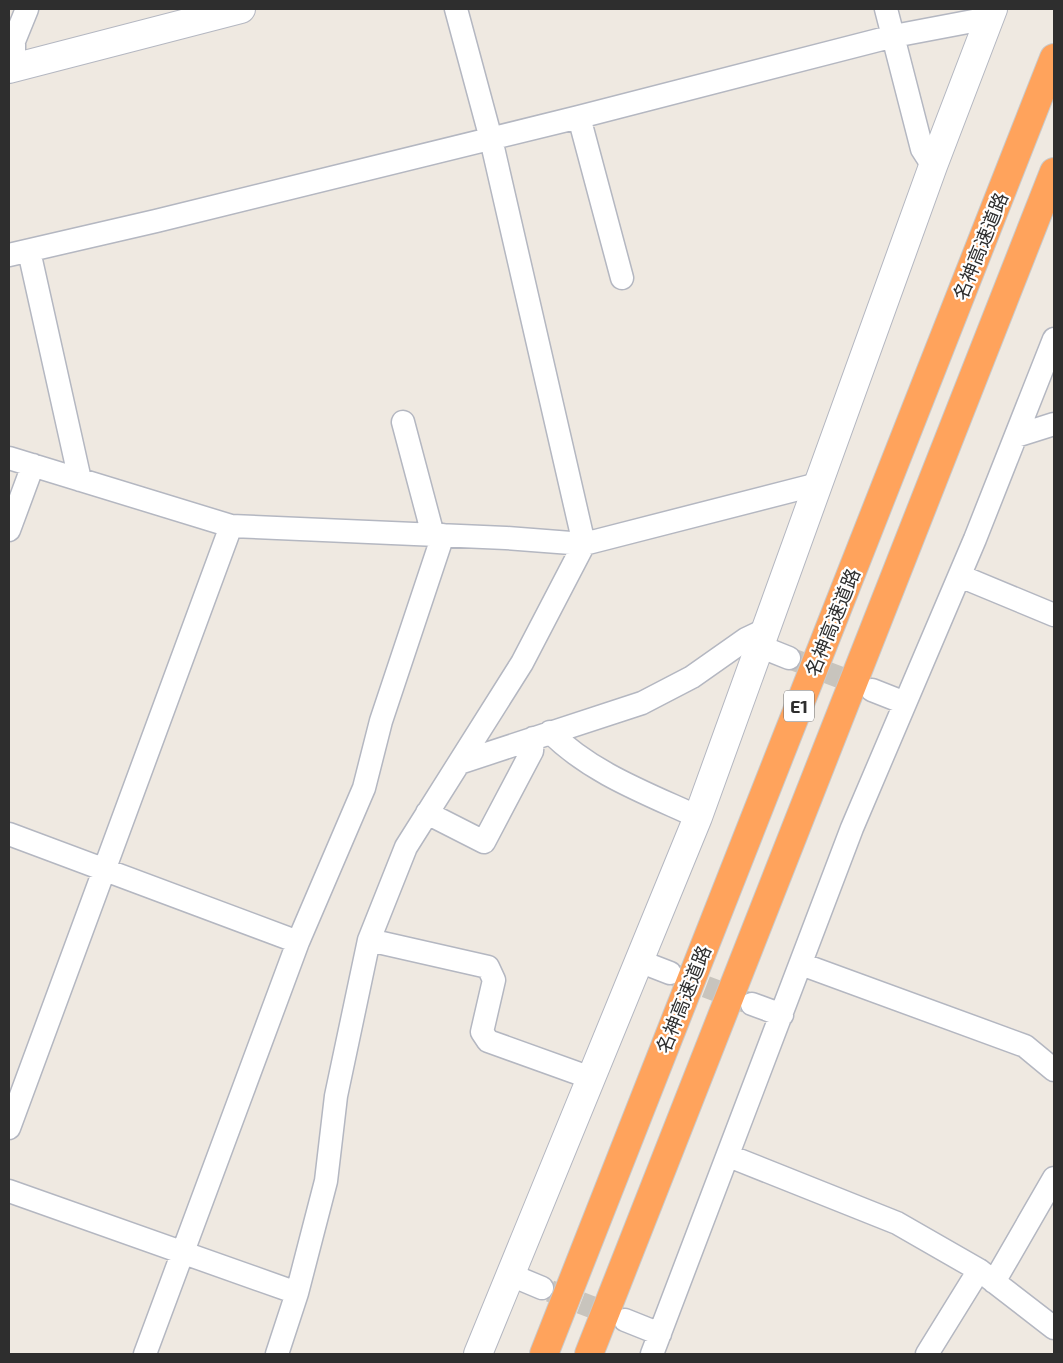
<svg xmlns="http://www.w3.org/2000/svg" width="1063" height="1363" font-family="'Exo 2','Noto Sans JP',sans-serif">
  <rect width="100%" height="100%" fill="#efe9e1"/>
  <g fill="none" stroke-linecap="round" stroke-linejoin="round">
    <path stroke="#c8c4bd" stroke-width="22" stroke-dasharray="22 11" stroke-linecap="butt" d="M789,658L868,688
      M675,975L746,1002
      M550,1291L620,1318"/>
    <defs>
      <path id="minor" d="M886,9L922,149L933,166
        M14,67V41L27,9
        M579,117L622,278
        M29,251L80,480
        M9,255L156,221L579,117L894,36L989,18
        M403,422L433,535
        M1016,436L1054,424
        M9,458L231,526L506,538L584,544L818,484
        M9,530L33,465
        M960,576L1054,615
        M759,646L789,658
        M872,690L905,703
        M550,732C591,773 646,793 698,817
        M459,763L642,703L692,677L746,639L765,630
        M427,813L484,842L532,751L533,738
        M9,834L298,942
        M369,940L488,967L494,980L482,1032L488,1041L591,1078
        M639,961L670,973
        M801,964L1025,1046L1054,1070
        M752,1004L782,1015
        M9,1128L231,526
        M729,1156L897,1223L979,1270L1054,1328
        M9,1191L297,1293
        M511,1275L542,1288
        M994,1282L1054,1178
        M625,1320L660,1334
        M145,1354L298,942L364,788L381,721L443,535
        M277,1354L297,1293L326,1181L336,1096L369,940L406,847L522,663L584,544L491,139L456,9
        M652,1354L852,828L975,539L1054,339
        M927,1354L979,1270"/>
      <path id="tertiary" d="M9,69L241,9
        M478,1354L698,817L933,166L993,9"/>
      <path id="motorway" d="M544,1354L1054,58
        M589,1354L1054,172"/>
    </defs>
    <use href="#minor" stroke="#b4b7c1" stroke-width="25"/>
    <use href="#tertiary" stroke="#b4b7c1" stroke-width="30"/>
    <use href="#motorway" stroke="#c9c9c9" stroke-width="30"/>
    <use href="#minor" stroke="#fff" stroke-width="22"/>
    <use href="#tertiary" stroke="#fff" stroke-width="28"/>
    <use href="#motorway" stroke="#ffa35c" stroke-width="28"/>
  </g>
  <g text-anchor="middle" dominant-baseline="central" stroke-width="4.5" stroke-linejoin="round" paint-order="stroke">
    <rect fill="#fff" stroke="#6d6d6d" stroke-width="1" x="784" y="690.5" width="30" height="31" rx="4"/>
    <g font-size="18" font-weight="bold" fill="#2e2e2e">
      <text x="799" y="706">E1</text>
    </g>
    <g font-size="19" fill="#2e2e2e" stroke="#fff">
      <text transform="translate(980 246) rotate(-68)">名神高速道路</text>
      <text transform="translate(832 622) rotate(-68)">名神高速道路</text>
      <text transform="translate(683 999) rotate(-68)">名神高速道路</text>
    </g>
  </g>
  <rect width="1063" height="1363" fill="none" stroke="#2e2e2e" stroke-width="20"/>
</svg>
